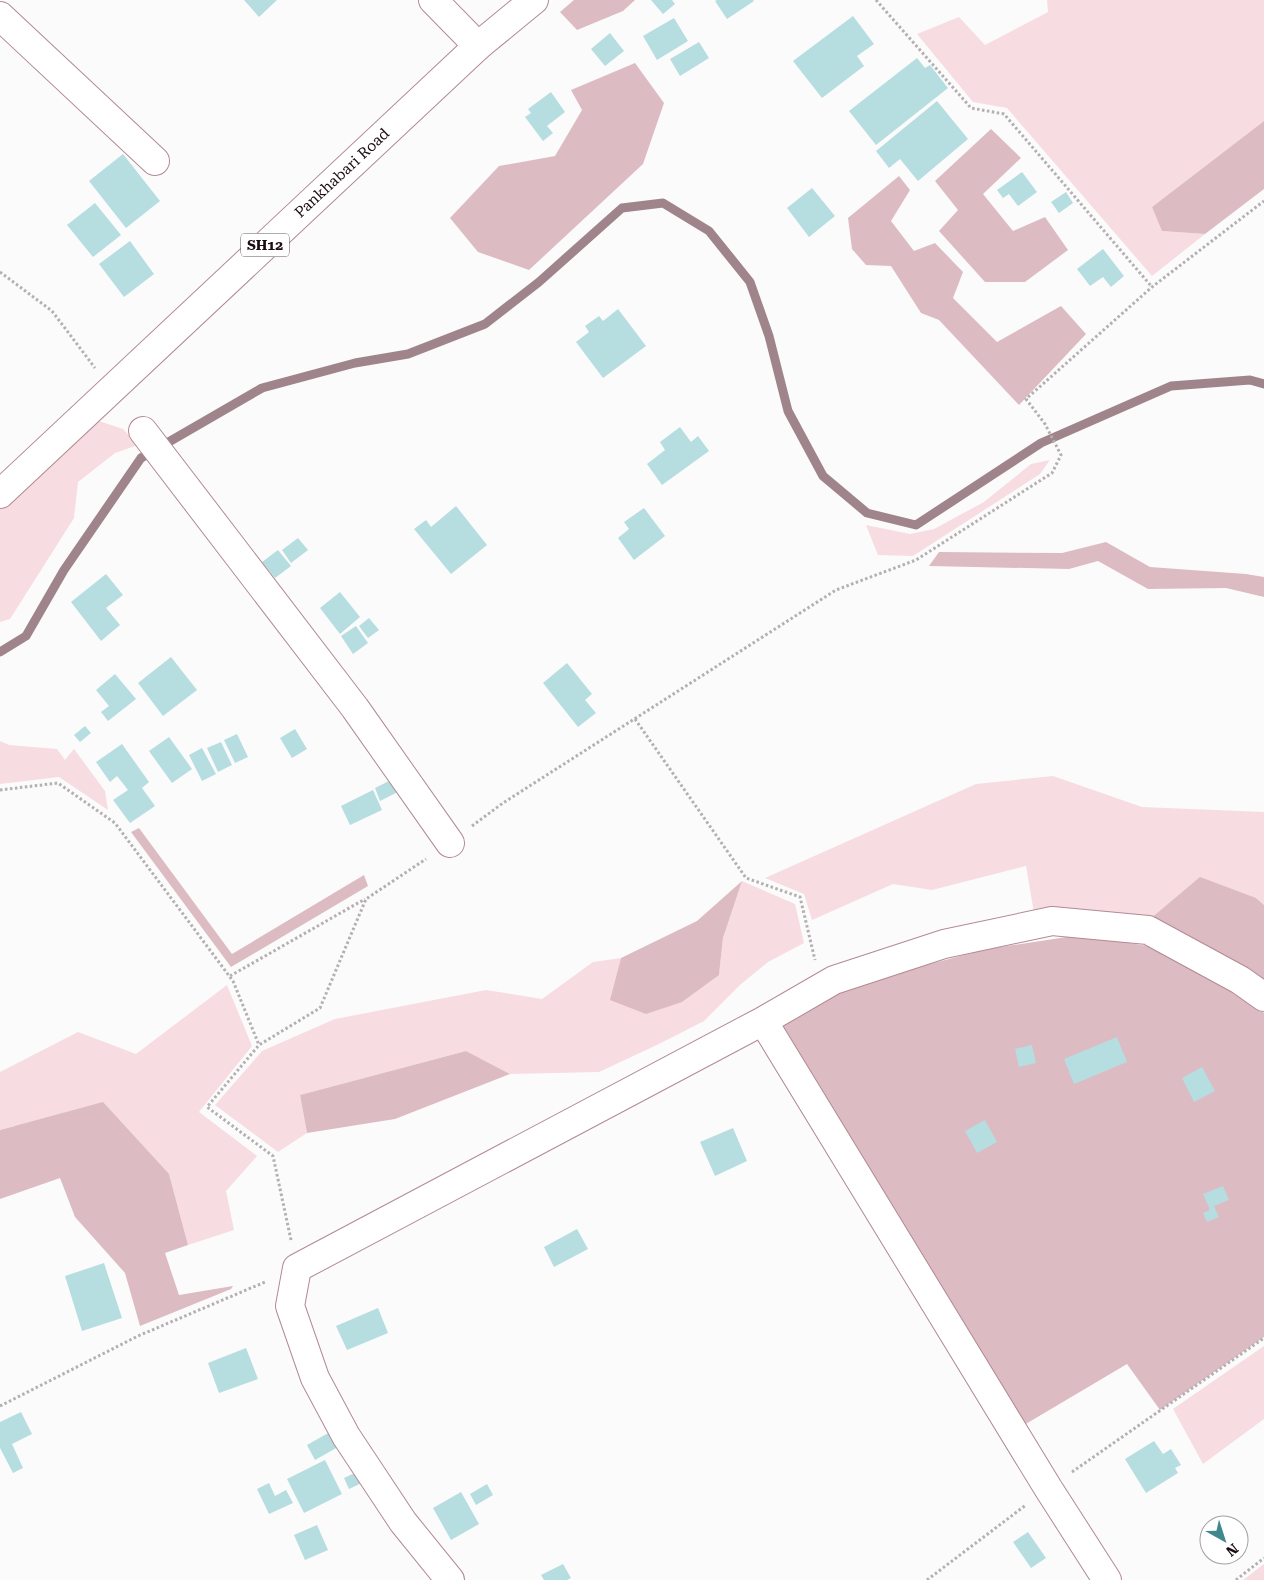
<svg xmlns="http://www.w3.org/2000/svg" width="1264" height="1580" font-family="'Roboto Serif',serif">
  <rect width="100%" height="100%" fill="#fbfbfb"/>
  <path fill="#f7dce2" d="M1047,0H1264V121L1152,207L1163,231L1205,234L1152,276L1007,108L973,102L917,34L959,17L985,45L1048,12Z
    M90,418L123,429L138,445L115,453L78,482L74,518L10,619L0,622V509Z
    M1050,460L1040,474L913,556L878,555L866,525L910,534L934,529L984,502L1031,464Z
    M0,741L9,745L57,749L65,760L74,749L105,791L108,810L59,777L0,784Z
    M1053,776L1142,807L1264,812V905L1256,898L1149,920L1078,909L1034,913L1026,866L932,890L893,884L812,920L804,894L765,878L976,784Z
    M742,881L795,904L804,943L768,962L740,985L704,1021L661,1043L599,1072L510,1074L466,1051L300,1095L307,1133L278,1152L215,1105L262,1051L335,1019L486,990L542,999L593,962L621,958L611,1000L719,975L723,938Z
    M227,985L252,1046L199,1112L257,1156L226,1191L234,1230L188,1245L169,1174L14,1126L0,1130V1072L78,1032L136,1054Z
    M1264,1346V1419L1203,1464L1173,1409Z
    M1264,1564V1580H1243Z"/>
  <path fill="#ddbbc3" d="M574,0H635L623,11L577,30L560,12Z
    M635,63L664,103L643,164L529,270L478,252L450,218L499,166L555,156L582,110L571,90Z
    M1264,121V189L1205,234L1162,231L1152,207Z
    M991,129L1021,158L983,194L1013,231L1045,217L1068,250L1025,282H985L939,231L958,210L935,181Z
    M899,176L910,190L891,221L914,251L935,243L963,272L953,298L997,342L1061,306L1086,334L1019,405L939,320L921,313L891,266L866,265L852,249L848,218Z
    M1106,542L1150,567L1246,574L1264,577V597L1226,588L1148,589L1098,561L1069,569L929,566L939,552L1062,553Z
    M139,828L232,954L364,875L368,886L231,967L131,832Z
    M1200,877L1256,898L1264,905V992L1149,920Z
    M742,881L723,938L719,975L682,1002L646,1014L610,1000L621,958L697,921Z
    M1080,935L1154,947L1233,987L1264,1013V1337L1160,1410L1127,1364L1019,1428L778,1023L839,988L987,949Z
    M466,1051L510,1074L395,1119L307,1133L300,1095Z
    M103,1102L169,1174L188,1245L165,1253L179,1295L233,1286L231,1289L140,1326L125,1273L75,1217L60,1178L0,1199V1130Z"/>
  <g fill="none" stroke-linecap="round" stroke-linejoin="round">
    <path stroke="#a0848b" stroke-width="9" d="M0,652L26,636L64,570L141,458L262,388L355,363L408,354L485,324L539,282L622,208L663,203L709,231L750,282L769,336L788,411L823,476L867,513L916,525L1041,443L1171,386L1250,380L1264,384"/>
  </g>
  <path fill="#b6dde0" d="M244,0H277L259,17Z
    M651,0H672L675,4L663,14Z
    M717,0H753L754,1L727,19L715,1Z
    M853,16L874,44L857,56L864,66L822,98L793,61Z
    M674,18L688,41L657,60L643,36Z
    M610,33L624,51L605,66L591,49Z
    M699,42L709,58L680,76L670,59Z
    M917,58L925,68L930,65L948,88L876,145L849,111Z
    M551,92L565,112L547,126L553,133L543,141L525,117L531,113L528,109Z
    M937,101L968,139L918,181L900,159L889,168L876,151Z
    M123,154L160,201L126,228L89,181Z
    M1022,172L1037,192L1018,206L1009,194L1003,198L997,190Z
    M812,188L835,216L809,237L787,208Z
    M1066,192L1073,203L1059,213L1051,202Z
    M95,203L121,235L93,257L67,225Z
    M130,241L154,274L124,297L99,264Z
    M1103,249L1124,276L1111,287L1103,277L1090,286L1077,269Z
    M618,309L646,346L603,378L576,342L589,332L585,326L599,316L603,321Z
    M680,427L691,442L698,436L709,451L662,485L647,464L665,450L660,442Z
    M456,506L487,545L451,574L414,529L426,520L431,527Z
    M644,508L665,536L634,560L618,538L629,529L624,522Z
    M298,538L308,550L291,563L282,550Z
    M278,550L291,566L275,578L262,562Z
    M106,574L123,595L106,608L120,625L101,641L71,602Z
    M340,592L360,617L340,634L320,608Z
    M369,618L379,630L368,638L359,626Z
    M356,626L368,643L353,654L341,636Z
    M171,657L197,690L163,716L138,683Z
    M567,663L592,694L585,700L596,713L578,727L543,683Z
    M115,674L136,699L108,721L101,712L109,706L96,690Z
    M85,726L91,733L80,742L74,735Z
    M295,729L307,749L292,758L280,738Z
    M237,734L248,757L235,763L224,740Z
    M169,737L192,769L172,783L149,751Z
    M221,742L232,765L218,772L207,748Z
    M122,744L149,782L142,788L155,806L130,823L113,800L128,790L117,776L110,782L96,762Z
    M202,748L216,774L202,781L189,755Z
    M393,779L398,792L380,801L375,788Z
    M373,790L382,810L350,825L341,806Z
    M1117,1037L1127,1062L1074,1084L1064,1059Z
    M1032,1045L1036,1063L1019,1067L1015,1049Z
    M1202,1067L1215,1091L1194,1102L1182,1078Z
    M985,1120L997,1142L977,1153L965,1131Z
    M733,1128L747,1161L715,1176L700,1142Z
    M1223,1186L1229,1200L1214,1206L1219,1217L1207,1222L1203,1213L1210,1210L1203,1194Z
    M577,1229L588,1249L554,1267L544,1247Z
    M104,1263L122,1318L82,1331L65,1276Z
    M378,1308L388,1333L347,1350L336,1326Z
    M246,1348L258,1379L219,1393L208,1363Z
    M21,1412L32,1434L12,1444L23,1468L13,1473L0,1448V1422Z
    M330,1432L338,1447L315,1460L307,1445Z
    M1154,1441L1163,1454L1171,1449L1181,1465L1175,1468L1178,1473L1146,1493L1125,1459Z
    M325,1460L342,1494L304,1513L287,1479Z
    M359,1471L364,1482L349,1489L344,1478Z
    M269,1483L275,1496L286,1490L293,1503L269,1514L257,1489Z
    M487,1484L493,1495L476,1505L470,1494Z
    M461,1492L479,1524L451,1540L433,1508Z
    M317,1525L328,1550L305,1560L294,1535Z
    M1028,1532L1046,1558L1031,1568L1013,1542Z
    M563,1564L571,1578L567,1580H544L541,1575Z"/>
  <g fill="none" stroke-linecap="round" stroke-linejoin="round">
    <defs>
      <path id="minor" d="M433,0L478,46
        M0,16L155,161
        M143,431L355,708L450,843
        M763,1021L1048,1488L1107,1580
        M450,1580L403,1522L346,1436L315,1378L290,1306L297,1268L763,1021L834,980L944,944L1052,921L1148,930L1240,980L1264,997"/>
      <path id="primary" d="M0,494L478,46L534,0"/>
    </defs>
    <use href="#minor" stroke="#b28a94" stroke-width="30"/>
    <use href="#primary" stroke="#b28a94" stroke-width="30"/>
    <path stroke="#b4afb0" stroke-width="3" stroke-dasharray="2.5 2.5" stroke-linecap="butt" d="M876,0L971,108L1004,114L1152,287
      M0,272L52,311L95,368
      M635,719L746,878L800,897L815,960
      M0,790L58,783L115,823L233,981L259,1045
      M472,826L503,803L836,590L916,560L1052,473L1061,455L1045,424L1026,399L1152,287L1264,201
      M230,976L365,899
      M291,1240L273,1156L207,1107L259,1045L320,1008L366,899L426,859
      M0,1406L138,1336L265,1282
      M1072,1472L1264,1338
      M927,1580L1026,1505
      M1236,1580L1264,1558"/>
    <use href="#minor" stroke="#fff" stroke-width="28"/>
    <use href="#primary" stroke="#fff" stroke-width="28"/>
  </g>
  <g text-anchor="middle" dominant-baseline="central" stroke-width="4.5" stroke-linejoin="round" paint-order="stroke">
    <rect fill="#fff" stroke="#5f5658" stroke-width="1" x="241" y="233.5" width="48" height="23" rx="4"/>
    <g font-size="14" font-weight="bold" fill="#1b0d11">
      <text x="265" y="245">SH12</text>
    </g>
    <g font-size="15" fill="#1b0d11" stroke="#fff">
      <text transform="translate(342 173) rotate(-43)">Pankhabari Road</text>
    </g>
  </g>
  <g transform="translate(1224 1540) rotate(141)"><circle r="24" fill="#ffffff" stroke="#a49ea0"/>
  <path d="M0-4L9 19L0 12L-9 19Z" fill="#41888e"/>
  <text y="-8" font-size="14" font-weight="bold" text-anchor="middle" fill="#1b0d11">N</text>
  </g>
</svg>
